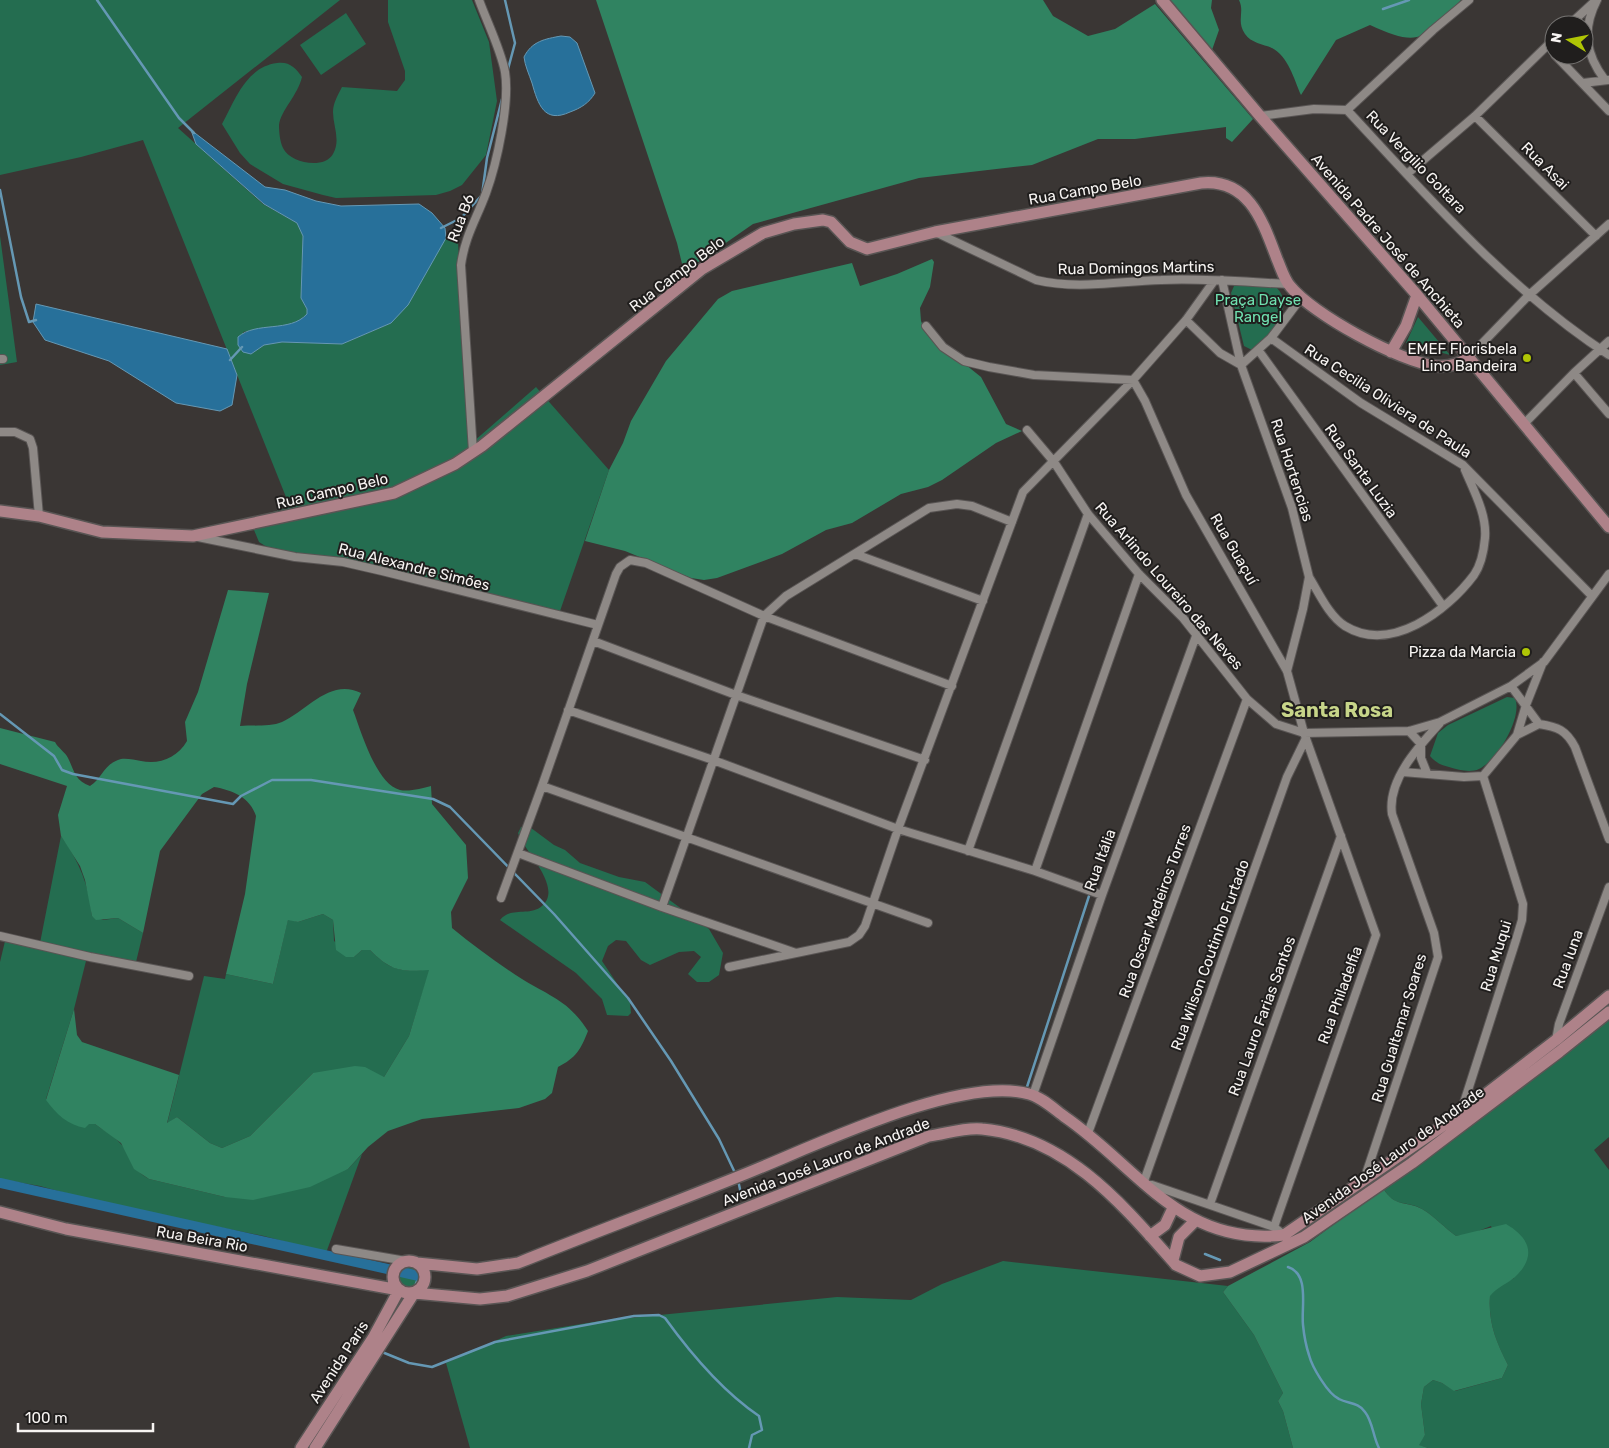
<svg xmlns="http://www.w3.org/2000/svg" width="1609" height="1448" font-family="Rubik,sans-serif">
  <rect width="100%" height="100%" fill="#3a3634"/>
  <path fill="#246d50" d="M0,0H340L178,128L263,204L297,223L303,236L301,298L307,309V314C293,329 262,329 243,332L251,354L264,345L282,342L342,344L391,323L445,239L458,243L473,442L536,387L609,470L559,614L401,574L267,547L259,542L254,530L259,516L290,507L143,140L81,157L0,175Z
    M388,0H472L489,42L497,101L486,155L462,185L450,191L436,195L336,198L323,195L283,184L250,164L240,153L222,124C235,100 246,67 277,63C289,61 296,68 302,77C298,95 281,110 279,125C279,132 280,142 283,148C290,163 324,170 333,154C341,140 333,126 333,112C333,103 338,95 342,87L397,91L405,80V71L388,22Z
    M346,13L366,44L321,75L300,45Z
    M0,236L17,362L0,365Z
    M1239,285L1276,287C1297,307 1269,336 1252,350L1244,346L1231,293L1234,286Z
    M1418,317L1450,355L1406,343Z
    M1507,697L1515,698C1523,717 1498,760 1479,769C1470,773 1459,770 1449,767C1441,765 1436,763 1430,756L1438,733L1448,725Z
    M527,825L554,845L565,850L580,863L619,877L645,882L709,929L723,953L719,975L709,982H697L688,974L701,957L694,951L679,952L650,965L641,960L626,941L616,940L608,946L602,961L630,1003L631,1013L628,1016L607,1015L602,999L576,973L500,920C511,906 529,917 542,906C564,887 523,850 518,833L521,827Z
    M61,836C79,861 89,885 92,916L103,920L118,918L143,933L136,962L88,953L74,1009L46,1099L89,1124H95C103,1130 113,1135 120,1143C133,1156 130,1169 149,1179L225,1197L348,1169L362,1154L326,1253L264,1236L109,1205L40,1186L0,1179V962L6,937L40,943Z
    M323,914L333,920L334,941L354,957L362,950H370C390,970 401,973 430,969L409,1036L384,1077L313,1073L250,1136L222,1148L210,1143L177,1117L167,1124L204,976L225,979L226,974L273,984L288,919L298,922Z
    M1609,1015V1137L1594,1150L1609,1170V1448H1428L1418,1445L1425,1435L1421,1404L1424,1387L1433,1380L1442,1383L1455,1391L1502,1378L1508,1365C1496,1342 1488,1322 1490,1295L1498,1287L1514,1278L1491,1226L1471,1234L1456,1236C1445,1228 1434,1216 1422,1209C1404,1199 1396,1209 1383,1188L1530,1078L1532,1080Z
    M1003,1261L1228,1286L1223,1292L1254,1335L1283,1393L1278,1401L1283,1411L1293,1448H470L446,1363L506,1336L600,1321L837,1297L911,1300L942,1284Z
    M398 1276a11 11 0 1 1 22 0a11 11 0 1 1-22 0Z"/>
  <path fill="#308361" d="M596,0H1043L1053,16L1088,36L1115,29L1155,4L1253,119L1232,142L1226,138V127L1135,139H1098L1032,165L919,178L753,224L684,272L677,243Z
    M1169,0H1212L1211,8L1219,30L1212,50Z
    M1239,0H1461C1426,38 1421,49 1370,25L1336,40L1301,95C1294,79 1288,56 1272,48C1263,44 1251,43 1245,34C1236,21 1245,12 1239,0Z
    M932,259L934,262L930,287L920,308L921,321L926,333L981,377L1006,424L1022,431L996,443L942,480L928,487L901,494L852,523L826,530L782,554L717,578L704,580L691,578L625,551L585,541L609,470L623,443L631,421L666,361L718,299L732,291L852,263L860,286L897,274Z
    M228,590L269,593L247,684L240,726C252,725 271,727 282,722C308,710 330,678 361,693L353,710C361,731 376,784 400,790C410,792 422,788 431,786L432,804L466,845L468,878L451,912L452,928C474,946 497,963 522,979C551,997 568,1000 588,1031C581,1049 576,1058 558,1067L552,1093L545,1099L519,1108L422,1119L388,1131L368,1147L348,1169L310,1187L253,1200L225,1197L149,1179L134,1169L121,1143L95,1124H89L85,1128C68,1125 56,1114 46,1100L74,1009L77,1035L82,1042L179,1075L167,1123L177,1117L210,1143L222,1148L250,1136L313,1073L355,1066L365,1067L384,1077L409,1036L429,970C400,972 391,971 370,950H362L354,957H346L336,950L333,920L323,914L298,922L288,920L273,984L226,974L245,894L256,816C250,797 232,790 214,787L202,794L160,851L143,933L118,918L96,920L92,916L85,880L80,866L61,836L58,815L67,786L0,764V728L55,742C58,748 65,752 68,758C74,770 75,781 90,786C103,778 103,764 121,759C127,758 135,760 141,761C159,765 177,758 187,741L185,722L198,692Z
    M1383,1188C1395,1208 1405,1200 1422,1209C1434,1216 1445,1228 1456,1236L1506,1224C1530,1238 1537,1256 1515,1277C1507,1284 1497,1287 1490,1296C1488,1322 1496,1342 1508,1365L1502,1378L1454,1391L1442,1383L1433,1380L1424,1387L1421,1404L1425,1435L1419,1445L1428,1448H1293L1283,1411L1278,1401L1283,1393L1254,1335L1223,1292L1228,1286L1310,1242Z"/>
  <path fill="#27709a" stroke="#6598b4" d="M561,36L570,37L577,43L595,93C589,103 581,108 570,112C544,124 538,104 532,83C529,74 525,66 524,57C532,41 545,39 561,36Z
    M191,130L265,187L285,190L316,201L341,206L419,204L432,213L445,228L446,238L408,305L391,323L342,344L282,342L264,345L251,354L243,352L238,345V337C256,321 290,333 307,314V309L301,298L303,236L297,223L264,204L196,144Z
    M36,304L227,349L237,375L232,405L220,411L176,403L109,361L45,340L33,322Z"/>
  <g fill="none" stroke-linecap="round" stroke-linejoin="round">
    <path stroke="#6598b4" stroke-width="2.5" d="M97,0L179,118L194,133
      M505,0L515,43L508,69
      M1383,9L1409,0
      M0,190L21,297L29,322L36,320
      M441,228L461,218L482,195L487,158L502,99
      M230,360L242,347
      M0,714L54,756L62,770L73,774L233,804L241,796L272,780H311L433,799L450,807L554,914L628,998L671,1061L719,1139L736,1175
      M1026,1090L1089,896
      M738,1180L741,1194
      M1205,1254L1220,1260
      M1288,1267C1310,1274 1301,1307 1303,1325C1304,1335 1306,1346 1309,1355C1312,1367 1328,1394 1339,1399C1348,1404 1358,1402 1365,1412C1373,1422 1373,1437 1379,1448
      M414,1289L419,1276
      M382,1352L409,1363L432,1367L495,1342L634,1316L659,1315L665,1318C691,1354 722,1391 759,1416L762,1430L752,1435L749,1448"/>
    <path stroke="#27709a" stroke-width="10" d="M0,1183L419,1276"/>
    <defs>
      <path id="street" d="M1597,0C1582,29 1585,54 1605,80
        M1569,25L1593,3
        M1555,55L1609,111
        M1583,83L1608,80
        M1347,110L1433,30L1469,0
        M1260,116L1314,109L1347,110C1428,197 1509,290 1609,355
        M1475,116L1596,236
        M1407,174L1475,116L1554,39
        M935,232L1036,280C1078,290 1119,281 1161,280C1204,278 1246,282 1288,284
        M1222,280L1241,365L1292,508L1309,577L1303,609L1287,671
        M1186,320L1220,353L1241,365L1271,338L1301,298
        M926,326L943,347L964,361L989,367L1034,375L1133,380L1145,401L1186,495L1287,671L1304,733L1376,935L1274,1227L1284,1235
        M1271,338L1361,403L1463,465L1592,596
        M1259,351L1443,606
        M1468,358L1528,296L1609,224
        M0,359H3
        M1574,373L1609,414
        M1523,425L1574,373L1609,341
        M1027,430L1054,462L1088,514L1139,574L1183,618L1247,699L1276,724L1304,733L1409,731L1440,722L1511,686L1544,662L1609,574
        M0,432H15L30,439L33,448L39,516
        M473,452L461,265C465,236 476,220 486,193C497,163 510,103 505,72C501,50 487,22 479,0
        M198,537L295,557L343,562L382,571L598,625
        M855,554L983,601
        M1309,577C1319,593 1329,616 1345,626C1391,654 1447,611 1474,575C1481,565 1484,549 1485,538C1487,515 1474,491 1465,470
        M593,641L736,695L925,760
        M1511,686L1539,724
        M568,710L713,760L898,829L1035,871L1102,895
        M1539,724C1558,727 1566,730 1575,747L1609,839
        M1409,731L1421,744V758L1427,773
        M1517,735L1539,724
        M1403,772L1464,777L1483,776L1517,735L1526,705L1543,662
        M542,786L928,923
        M968,851L1088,514
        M518,853L662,907L796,953
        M1035,871L1139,574
        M501,898L542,786L616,574L620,567L630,560L646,563L764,616L952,686
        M662,907L764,616L786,596L929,508L957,504L972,506L1012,522
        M0,936L90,957L189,976
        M729,967L849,942L859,935L865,926L898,829L1023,492L1133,380L1186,320L1214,281
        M1556,1040L1559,1024L1609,887
        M1033,1095L1102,895L1196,636
        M1461,1112L1516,940L1522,920L1523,904L1483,776
        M1088,1133L1247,699
        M1364,1180L1438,957L1434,933L1392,814C1387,780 1419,746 1440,723
        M1210,1204L1341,836
        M1274,1227L1152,1185L1143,1184L1287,777L1306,738
        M336,1249L406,1261"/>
      <path id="secondary" d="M1162,0L1260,116L1417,295L1609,527
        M1391,352L1406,326L1417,295
        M0,511L39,516L102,532L193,536L394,493L455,464L482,446L702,269L763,233L794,224L823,220L831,222L850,242L867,249L935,232L1201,183C1249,178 1263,222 1277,259C1281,268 1284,279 1290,286C1312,314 1400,362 1436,366C1448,367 1458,365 1468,358
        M0,1212L66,1229L399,1290
        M1150,1236L1165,1225L1173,1208
        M1173,1260L1179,1237L1195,1221
        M393 1277a16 16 0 1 1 32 0a16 16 0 1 1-32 0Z
        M417,1263L477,1269L518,1263C590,1234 663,1207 735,1178C805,1151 958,1074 1029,1094C1041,1097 1054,1109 1065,1117C1138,1167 1181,1247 1284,1235L1460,1114L1556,1040L1609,996
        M414,1293L480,1299L507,1296L587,1271L929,1136C945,1134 965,1127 982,1129C1067,1137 1123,1205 1176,1265L1200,1276L1230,1272L1304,1237L1412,1163L1559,1052L1609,1012
        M301,1448L373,1338L399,1290
        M315,1448L414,1293"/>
    </defs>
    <use href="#street" stroke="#595554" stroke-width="10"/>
    <use href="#secondary" stroke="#595554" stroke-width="14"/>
    <use href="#street" stroke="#8e8986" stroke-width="8"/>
    <use href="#secondary" stroke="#ae8289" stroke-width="11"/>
  </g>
  <g fill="#afc505" stroke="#201e1d" stroke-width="2">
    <circle cx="1527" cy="358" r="5"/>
    <circle cx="1526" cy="652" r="5"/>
  </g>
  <g text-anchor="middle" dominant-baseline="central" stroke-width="4" stroke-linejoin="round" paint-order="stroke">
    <g font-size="15" fill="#f7f4f2" stroke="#201e1d">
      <text transform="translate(1416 162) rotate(46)">Rua Vergilio Goltara</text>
      <text transform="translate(1545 166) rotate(45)">Rua Asai</text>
      <text transform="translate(1085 190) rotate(-10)">Rua Campo Belo</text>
      <text transform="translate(461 218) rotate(-69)">Rua B6</text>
      <text transform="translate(1388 241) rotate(49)">Avenida Padre José de Anchieta</text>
      <text transform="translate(1136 268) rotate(-1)">Rua Domingos Martins</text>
      <text transform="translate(677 274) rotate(-37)">Rua Campo Belo</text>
      <text transform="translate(1388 401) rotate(33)">Rua Cecilia Oliviera de Paula</text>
      <text transform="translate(1292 470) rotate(72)">Rua Hortencias</text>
      <text transform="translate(1361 471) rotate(54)">Rua Santa Luzia</text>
      <text transform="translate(332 491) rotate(-13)">Rua Campo Belo</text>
      <text transform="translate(1234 549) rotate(60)">Rua Guaçuí</text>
      <text transform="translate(414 567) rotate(14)">Rua Alexandre Simões</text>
      <text transform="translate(1169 586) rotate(49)">Rua Arlindo Loureiro das Neves</text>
      <text transform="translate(1100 860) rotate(-70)">Rua Itália</text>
      <text transform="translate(1155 911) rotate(-70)">Rua Oscar Medeiros Torres</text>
      <text transform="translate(1210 955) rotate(-70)">Rua Wilson Coutinho Furtado</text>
      <text transform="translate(1496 956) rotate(-73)">Rua Muqui</text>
      <text transform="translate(1568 959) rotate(-70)">Rua Iuna</text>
      <text transform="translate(1340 995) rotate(-70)">Rua Philadelfia</text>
      <text transform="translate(1262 1016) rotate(-70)">Rua Lauro Farias Santos</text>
      <text transform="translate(1399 1028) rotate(-73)">Rua Gualtemar Soares</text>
      <text transform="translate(1393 1155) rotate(-36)">Avenida José Lauro de Andrade</text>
      <text transform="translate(826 1162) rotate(-21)">Avenida José Lauro de Andrade</text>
      <text transform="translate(202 1239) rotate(10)">Rua Beira Rio</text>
      <text transform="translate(339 1362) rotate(-57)">Avenida Paris</text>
    </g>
    <g font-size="15" fill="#70e1b0" stroke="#201e1d">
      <text x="1258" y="300">Praça Dayse<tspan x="1258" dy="17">Rangel</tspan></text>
    </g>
    <g font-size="15" fill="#f7f4f2" stroke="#201e1d" text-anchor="end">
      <text x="1517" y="349">EMEF Florisbela<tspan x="1517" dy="17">Lino Bandeira</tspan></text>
      <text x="1516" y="652">Pizza da Marcia</text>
    </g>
    <g font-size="20" font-weight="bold" fill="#c7d589" stroke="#201e1d">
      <text x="1337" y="710">Santa Rosa</text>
    </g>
  </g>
  <g transform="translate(1569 40) rotate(280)"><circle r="24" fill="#201e1d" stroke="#767472"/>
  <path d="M0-4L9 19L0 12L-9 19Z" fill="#afc505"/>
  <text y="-8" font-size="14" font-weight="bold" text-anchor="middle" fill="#f7f4f2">N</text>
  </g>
  <path d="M18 1423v8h135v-8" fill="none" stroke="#f7f4f2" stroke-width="2.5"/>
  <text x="25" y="1423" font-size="15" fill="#f7f4f2" stroke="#201e1d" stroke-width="4" paint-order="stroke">100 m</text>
</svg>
